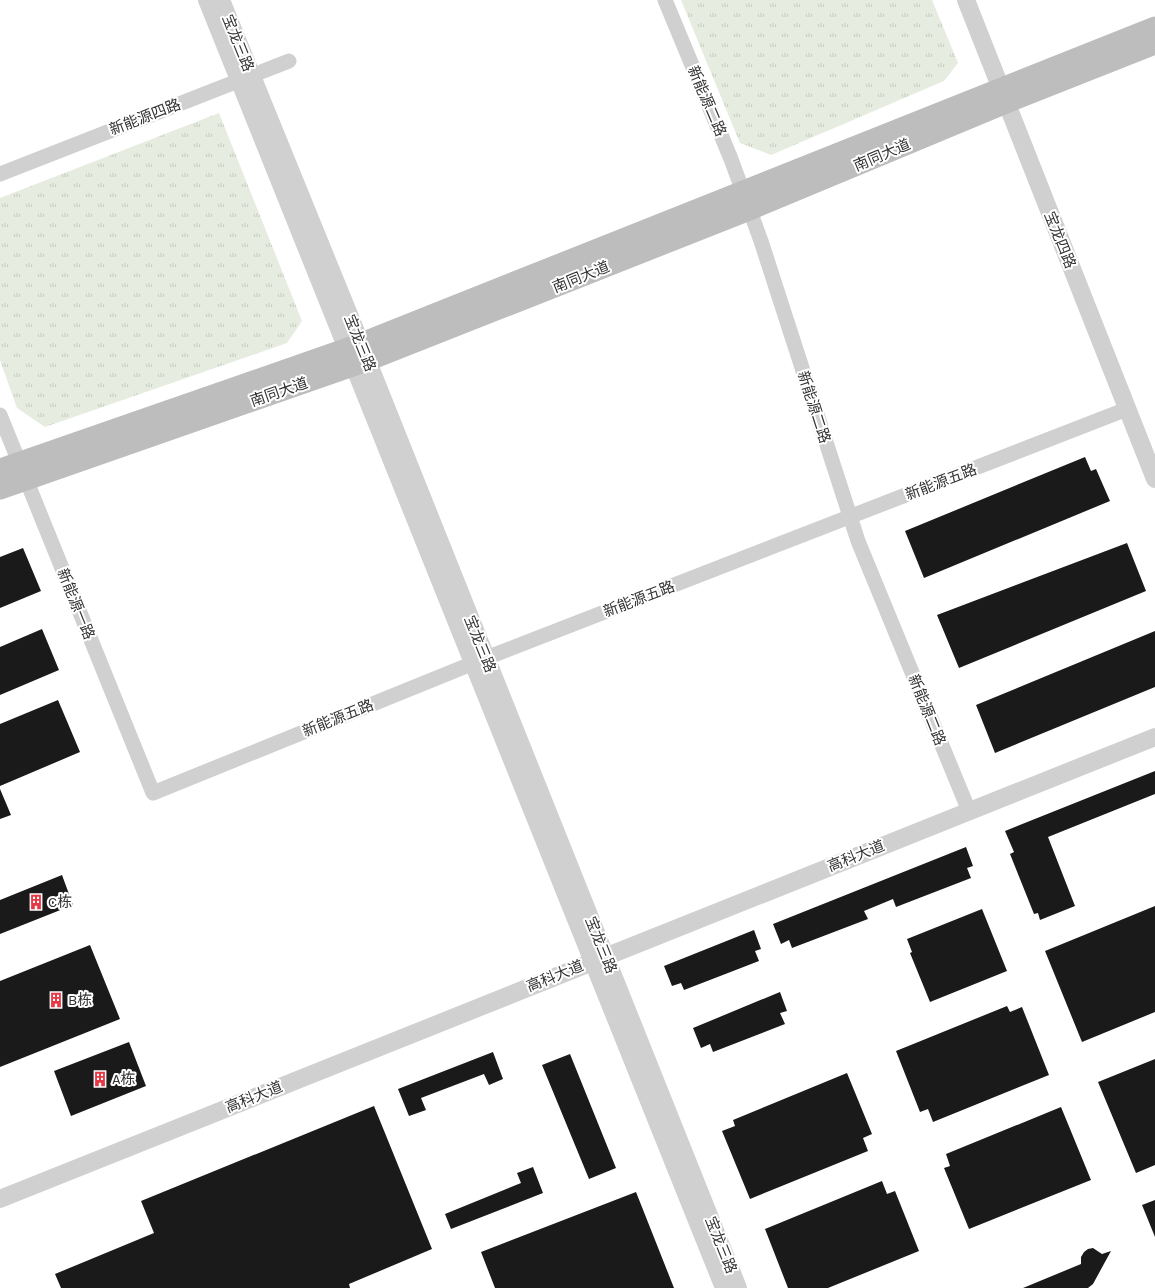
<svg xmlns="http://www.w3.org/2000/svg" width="1155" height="1288" font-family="Karla,'Noto Sans SC',sans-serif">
  <defs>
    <pattern id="grass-tufts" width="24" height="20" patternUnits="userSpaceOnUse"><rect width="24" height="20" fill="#e6ecdf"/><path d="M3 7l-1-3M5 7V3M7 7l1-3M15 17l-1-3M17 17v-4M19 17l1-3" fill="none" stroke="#c6cbc0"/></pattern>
  </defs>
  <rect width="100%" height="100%" fill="#fff"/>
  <path fill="url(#grass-tufts)" d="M681,0H932L958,63L944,81L771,155L740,143Z
    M219,113L302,321L287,343L45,427L17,408L0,360V198Z"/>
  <path fill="#1a1a1a" d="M1085,457L1091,471L1096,469L1110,501L924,578L905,531Z
    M1127,543L1146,591L959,668L937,615Z
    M23,548L41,591L0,608V557Z
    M42,629L59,670L0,695V647Z
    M1155,631V687L995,753L976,705Z
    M58,700L80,752L0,786V724Z
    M1155,771V794L1048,837L1075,906L1040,920L1038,913L1034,914L1010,854L1014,852L1005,831Z
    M0,789L11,815L0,819Z
    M966,847L973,866L967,868L971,878L896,907L893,899L864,911L868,919L792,948L789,940L781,944L773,924Z
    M62,875L73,905L0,934V900Z
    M1155,906V1012L1082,1042L1045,951Z
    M982,909L1007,971L930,1002L910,953L912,952L907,939Z
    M754,930L761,949L755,951L759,961L684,990L681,983L672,986L664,966Z
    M90,945L120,1019L0,1067V981Z
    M780,992L787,1011L780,1013L785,1024L713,1052L710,1044L701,1048L693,1028Z
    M1007,1006L1010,1012L1022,1007L1049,1075L933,1122L928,1109L920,1112L896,1051Z
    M129,1042L146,1086L71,1116L54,1071Z
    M493,1052L503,1079L489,1085L484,1074L421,1098L426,1110L409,1116L398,1089Z
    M570,1054L616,1168L589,1179L542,1065Z
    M1155,1059V1165L1136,1173L1098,1082Z
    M847,1073L872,1134L863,1138L868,1151L750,1199L722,1131L735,1126L733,1120Z
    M374,1106L432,1249L349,1284L350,1288H61L55,1274L154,1233L141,1201Z
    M1061,1107L1091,1180L969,1229L944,1168L950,1166L946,1154Z
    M533,1167L543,1193L451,1229L445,1214L521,1183L517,1173Z
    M882,1181L887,1194L895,1191L919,1251L828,1288H788L765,1229Z
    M636,1192L674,1288H495L481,1252Z
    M1155,1200V1237L1142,1205Z
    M1093,1248L1102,1254L1111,1251L1093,1284L1088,1288H1023L1081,1264V1257L1084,1252L1088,1249Z"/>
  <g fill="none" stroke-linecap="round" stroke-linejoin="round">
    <path stroke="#d0d0d0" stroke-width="15" d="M665,0L731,159L761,241L858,541L969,811
      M0,174L289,61
      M0,415L153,793L486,658L1127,409"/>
    <path stroke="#d0d0d0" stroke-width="18" d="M207,0L724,1288
      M221,0L352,322L738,1288
      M966,0L1155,479
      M0,1199L1155,737"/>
    <path stroke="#bdbdbd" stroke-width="21" d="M0,469L354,346L1155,27
      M0,489L367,361L747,211L1006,103L1155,44"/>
  </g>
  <defs>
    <symbol id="building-bare" viewBox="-9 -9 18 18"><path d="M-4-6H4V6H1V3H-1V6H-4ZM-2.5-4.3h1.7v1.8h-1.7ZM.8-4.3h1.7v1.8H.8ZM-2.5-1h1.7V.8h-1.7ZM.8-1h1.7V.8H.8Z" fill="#e63946" stroke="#fff" stroke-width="2.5" paint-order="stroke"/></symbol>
  </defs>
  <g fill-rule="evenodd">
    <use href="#building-bare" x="25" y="891" width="22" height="22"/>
    <use href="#building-bare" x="45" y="989" width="22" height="22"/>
    <use href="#building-bare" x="89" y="1068" width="22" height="22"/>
  </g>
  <g text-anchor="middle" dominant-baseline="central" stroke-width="4" stroke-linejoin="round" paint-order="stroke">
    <g font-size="15" fill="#333" stroke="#fff">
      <text transform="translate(238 43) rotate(68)">宝龙三路</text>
      <text transform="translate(707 101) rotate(67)">新能源二路</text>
      <text transform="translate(145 117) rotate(-21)">新能源四路</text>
      <text transform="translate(882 155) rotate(-23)">南同大道</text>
      <text transform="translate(1060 240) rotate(68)">宝龙四路</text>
      <text transform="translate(581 277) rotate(-22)">南同大道</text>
      <text transform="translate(360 343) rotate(68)">宝龙三路</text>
      <text transform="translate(279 392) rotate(-19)">南同大道</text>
      <text transform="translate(814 407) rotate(72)">新能源二路</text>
      <text transform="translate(941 482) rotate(-21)">新能源五路</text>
      <text transform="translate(639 599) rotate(-21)">新能源五路</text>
      <text transform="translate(76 604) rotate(68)">新能源一路</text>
      <text transform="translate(480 644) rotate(68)">宝龙三路</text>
      <text transform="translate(927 710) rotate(68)">新能源二路</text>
      <text transform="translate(338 718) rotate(-22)">新能源五路</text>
      <text transform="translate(856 856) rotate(-22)">高科大道</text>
      <text transform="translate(601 945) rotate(68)">宝龙三路</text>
      <text transform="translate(555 976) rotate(-22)">高科大道</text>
      <text transform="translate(254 1097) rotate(-22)">高科大道</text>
      <text transform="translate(721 1245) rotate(68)">宝龙三路</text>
    </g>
    <g font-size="15" fill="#333" stroke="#fff" text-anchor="start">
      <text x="48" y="902">C栋</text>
      <text x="68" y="1000">B栋</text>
      <text x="112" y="1079">A栋</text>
    </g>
  </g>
</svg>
